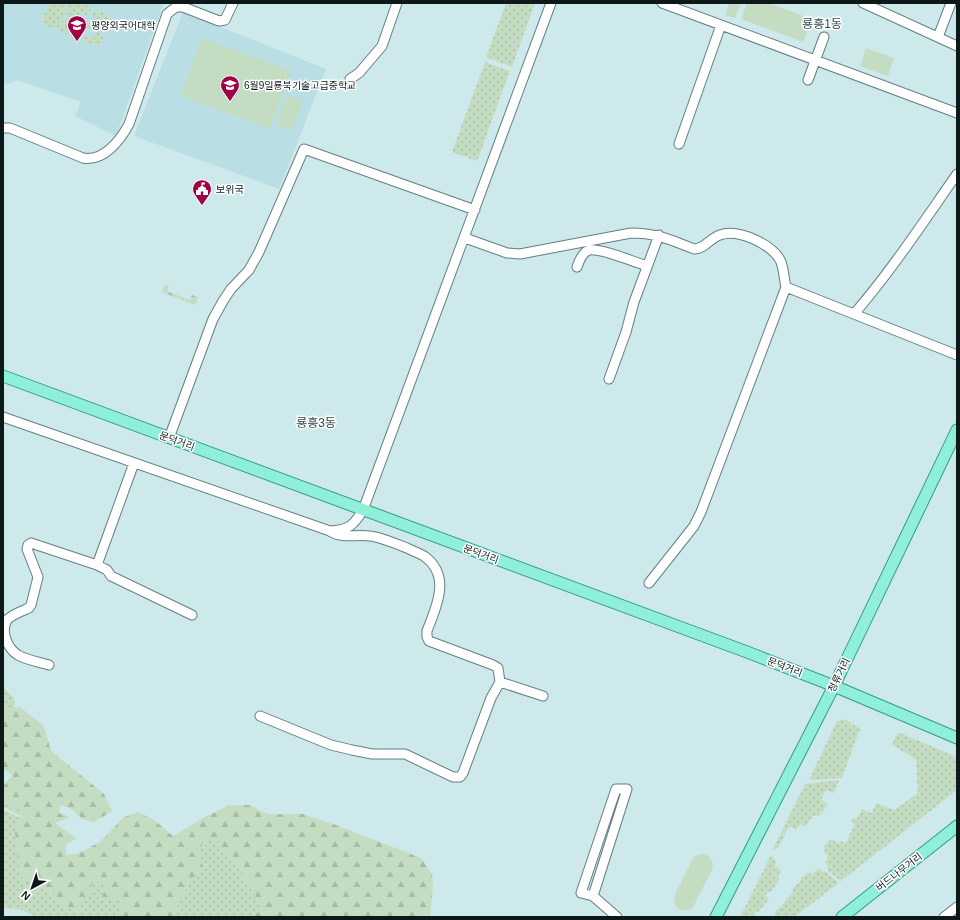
<svg xmlns="http://www.w3.org/2000/svg" width="960" height="920" font-family="Arial,'Noto Sans KR',sans-serif">
  <defs>
    <pattern id="grass-dots" width="8" height="8" patternUnits="userSpaceOnUse"><rect width="8" height="8" fill="#c4dcc1"/><path d="M2 2h.1M6 6h.1" fill="none" stroke="#a7bca5" stroke-width="1.8" stroke-linecap="round"/></pattern>
    <pattern id="forest-firs" width="22" height="20" patternUnits="userSpaceOnUse"><rect width="22" height="20" fill="#c4dcc1"/><path d="M5 1l3.5 6h-7zM16 11l3.5 6h-7z" fill="#a7bca5"/></pattern>
  </defs>
  <rect width="100%" height="100%" fill="#cde9ec"/>
  <path fill="#b9dfe4" d="M3,3H164L116,136L75,116L81,102L17,80L7,85L3,83Z
    M183,12L326,69L279,189L134,136Z"/>
  <path fill="url(#grass-dots)" d="M49,3H68L57,30L41,23Z
    M70,3H80L91,7L88,15L81,12L78,21L65,16Z
    M506,3H535L512,67L486,57Z
    M94,9L111,16L106,29L99,26L101,20L91,16Z
    M64,18L77,23L74,30L82,33L80,39L59,31Z
    M81,19L95,25L93,31L78,26Z
    M96,32L104,35L99,47L83,40L85,34L94,38Z
    M485,62L510,71L477,161L452,152Z
    M3,687L14,698V708L3,709Z
    M844,719L861,729L859,731L842,778L812,780L810,778L837,721Z
    M898,732L957,757V790L841,881L828,871L827,869L828,866L825,862L828,856L824,853L825,849L823,848L829,840H833L839,844L840,841L846,843L855,824L851,821L853,818L857,819L862,809L871,813L877,803L894,810L918,793L916,759L892,745Z
    M839,780L834,793L826,790L821,800L828,804L819,817L816,815L813,816L805,827L800,824L796,830L791,827C782,832 783,849 772,851L805,784Z
    M3,799L22,812L20,816L3,806Z
    M3,809L20,818L15,832L24,882L54,893L89,896L93,880L106,886L101,899L122,898L119,917C108,917 90,915 80,917H35L23,910L3,908Z
    M204,840H217L247,880L262,909L253,917H172L184,897L199,850Z
    M771,855L776,862L774,868L778,867L781,870V873L777,875L773,873V869L772,870L774,875L779,876V880L771,892H768L765,895L769,899L758,912H755L753,917H740Z
    M818,868L823,872L825,871L839,883L794,917H774L776,911L781,907L787,898L793,893V888L800,882L801,877L804,876L808,872L812,875Z"/>
  <path fill="url(#forest-firs)" d="M165,284L169,286L167,291L190,300L192,295L198,297L195,305L162,292Z
    M20,707L44,726L51,751L104,794L112,811L94,822L82,819L72,809L60,805L59,813L70,817L55,823L77,839L69,842L66,846V855L77,854L100,842L124,817L138,812L154,820L173,836L205,817L230,805H249L268,814H303L336,825L421,858L432,874L433,886L430,917H253L261,909L247,880L217,840H204L199,850L203,868L196,878L190,877L184,897L172,917H119L122,898L101,900L106,886L93,880L89,896L78,911L55,903L54,893L23,882L19,870L15,832L22,812L3,799C3,785 3,785 13,776L3,768V709Z"/>
  <path fill="#c4dcc1" d="M729,3H741L735,18L725,15Z
    M747,3H768L812,19L803,42L741,19Z
    M202,38L291,71L270,129L181,96Z
    M866,48L894,58L888,76L860,66Z
    M287,95L303,101L292,131L276,125Z
    M704,854C711,856 714,862 712,870L693,907C682,915 671,907 675,894L694,857L697,855Z"/>
  <g fill="none" stroke-linecap="round" stroke-linejoin="round">
    <defs>
      <path id="minor" d="M662,3L957,113
        M863,3L957,46
        M938,37L951,3
        M350,79L359,73L382,46L397,3
        M808,80L824,37
        M3,128H10L83,158C103,162 120,141 129,124L167,14L176,7H183L219,21L225,20L233,3
        M679,144L721,25
        M465,238L507,253L520,254L631,233C657,233 671,240 694,249C705,249 710,238 720,235C738,228 774,245 781,262C784,270 784,279 786,287
        M577,267C579,261 583,252 589,250C601,248 634,262 647,266
        M854,314C892,270 924,221 957,174
        M609,379L626,332L634,302L659,235
        M3,417L330,531C349,530 354,525 363,510L551,3
        M169,438L213,319L223,301L231,289L249,270L259,252L304,149L475,210
        M331,532C344,539 355,534 370,536C380,537 397,544 407,548C413,551 419,553 424,556C452,576 436,607 427,631V637L429,641L493,665L498,668L500,682L543,696
        M97,565L134,463
        M649,583L694,526L701,512L786,287L957,355
        M49,665C39,662 27,660 18,655C8,649 0,632 7,620C11,615 22,611 29,608L31,605L38,577L27,549L28,545L31,543L97,565L107,570L111,576L192,615
        M260,716L331,745L352,750L372,754H405L453,777H460L463,773L491,698L500,682
        M593,896L627,789H616L581,893L593,896L617,917
        M944,917L957,907"/>
      <path id="major" d="M3,376L747,652L834,686L957,738
        M716,917L834,686L957,430
        M842,917L957,826"/>
    </defs>
    <use href="#minor" stroke="#657e82" stroke-width="11"/>
    <use href="#major" stroke="#319d86" stroke-width="13"/>
    <use href="#minor" stroke="#fff" stroke-width="9"/>
    <use href="#major" stroke="#8fefda" stroke-width="11"/>
  </g>
  <defs>
    <symbol id="university-pin" viewBox="-11 -11 22 30"><path d="M0 17L-7.5 6A9.5 9.5 0 1 1 7.5 6Z" fill="#9f0245" stroke="#fff"/><path d="M0-5L7-2L0 1L-7-2ZM-4 1L0 2.5L4 1V4Q0 6-4 4Z" fill="#fff"/></symbol>
    <symbol id="school-pin" viewBox="-11 -11 22 30"><path d="M0 17L-7.5 6A9.5 9.5 0 1 1 7.5 6Z" fill="#9f0245" stroke="#fff"/><path d="M0-5L7-2L0 1L-7-2ZM-4 1L0 2.5L4 1V4Q0 6-4 4Z" fill="#fff"/></symbol>
    <symbol id="civic-pin" viewBox="-11 -11 22 30"><path d="M0 17L-7.5 6A9.5 9.5 0 1 1 7.5 6Z" fill="#9f0245" stroke="#fff"/><path d="M-.6-6.5H3V-4.5H.6V-3L4-1V1h2V6H-6V1h2V-1L-.6-3ZM-1.2 2.5V6h2.4V2.5Z" fill="#fff"/></symbol>
  </defs>
  <g fill-rule="evenodd">
    <use href="#university-pin" x="66" y="14" width="22" height="30"/>
    <use href="#school-pin" x="219" y="74" width="22" height="30"/>
    <use href="#civic-pin" x="191" y="178" width="22" height="30"/>
  </g>
  <g text-anchor="middle" dominant-baseline="central" stroke-width="3" stroke-linejoin="round" paint-order="stroke">
    <g font-size="10" fill="#0d1819" stroke="#fff" text-anchor="start">
      <text x="91" y="25">평양외국어대학</text>
      <text x="244" y="85">6월9일룡북기술고급중학교</text>
      <text x="216" y="189">보위국</text>
    </g>
    <g font-size="10" fill="#0d1819" stroke="#fff">
      <text transform="translate(177 441) rotate(20)">문덕거리</text>
      <text transform="translate(481 554) rotate(20)">문덕거리</text>
      <text transform="translate(785 667) rotate(21)">문덕거리</text>
      <text transform="translate(839 675) rotate(-64)">청류거리</text>
      <text transform="translate(899 872) rotate(-38)">버드나무거리</text>
    </g>
    <g font-size="12" fill="#324a4d" stroke="#fff">
      <text x="822" y="24">룡흥1동</text>
      <text x="316" y="423">룡흥3동</text>
    </g>
  </g>
  <rect width="960" height="920" fill="none" stroke="#0d1819" stroke-width="8"/>
  <g transform="translate(32 888) rotate(220)" stroke="#ffffff" stroke-width="3" paint-order="stroke">
  <path d="M0-3L7 15L0 10L-7 15Z" fill="#0d1819"/>
  <text y="-6" font-size="11" font-weight="bold" text-anchor="middle" fill="#0d1819">N</text>
  </g>
</svg>
